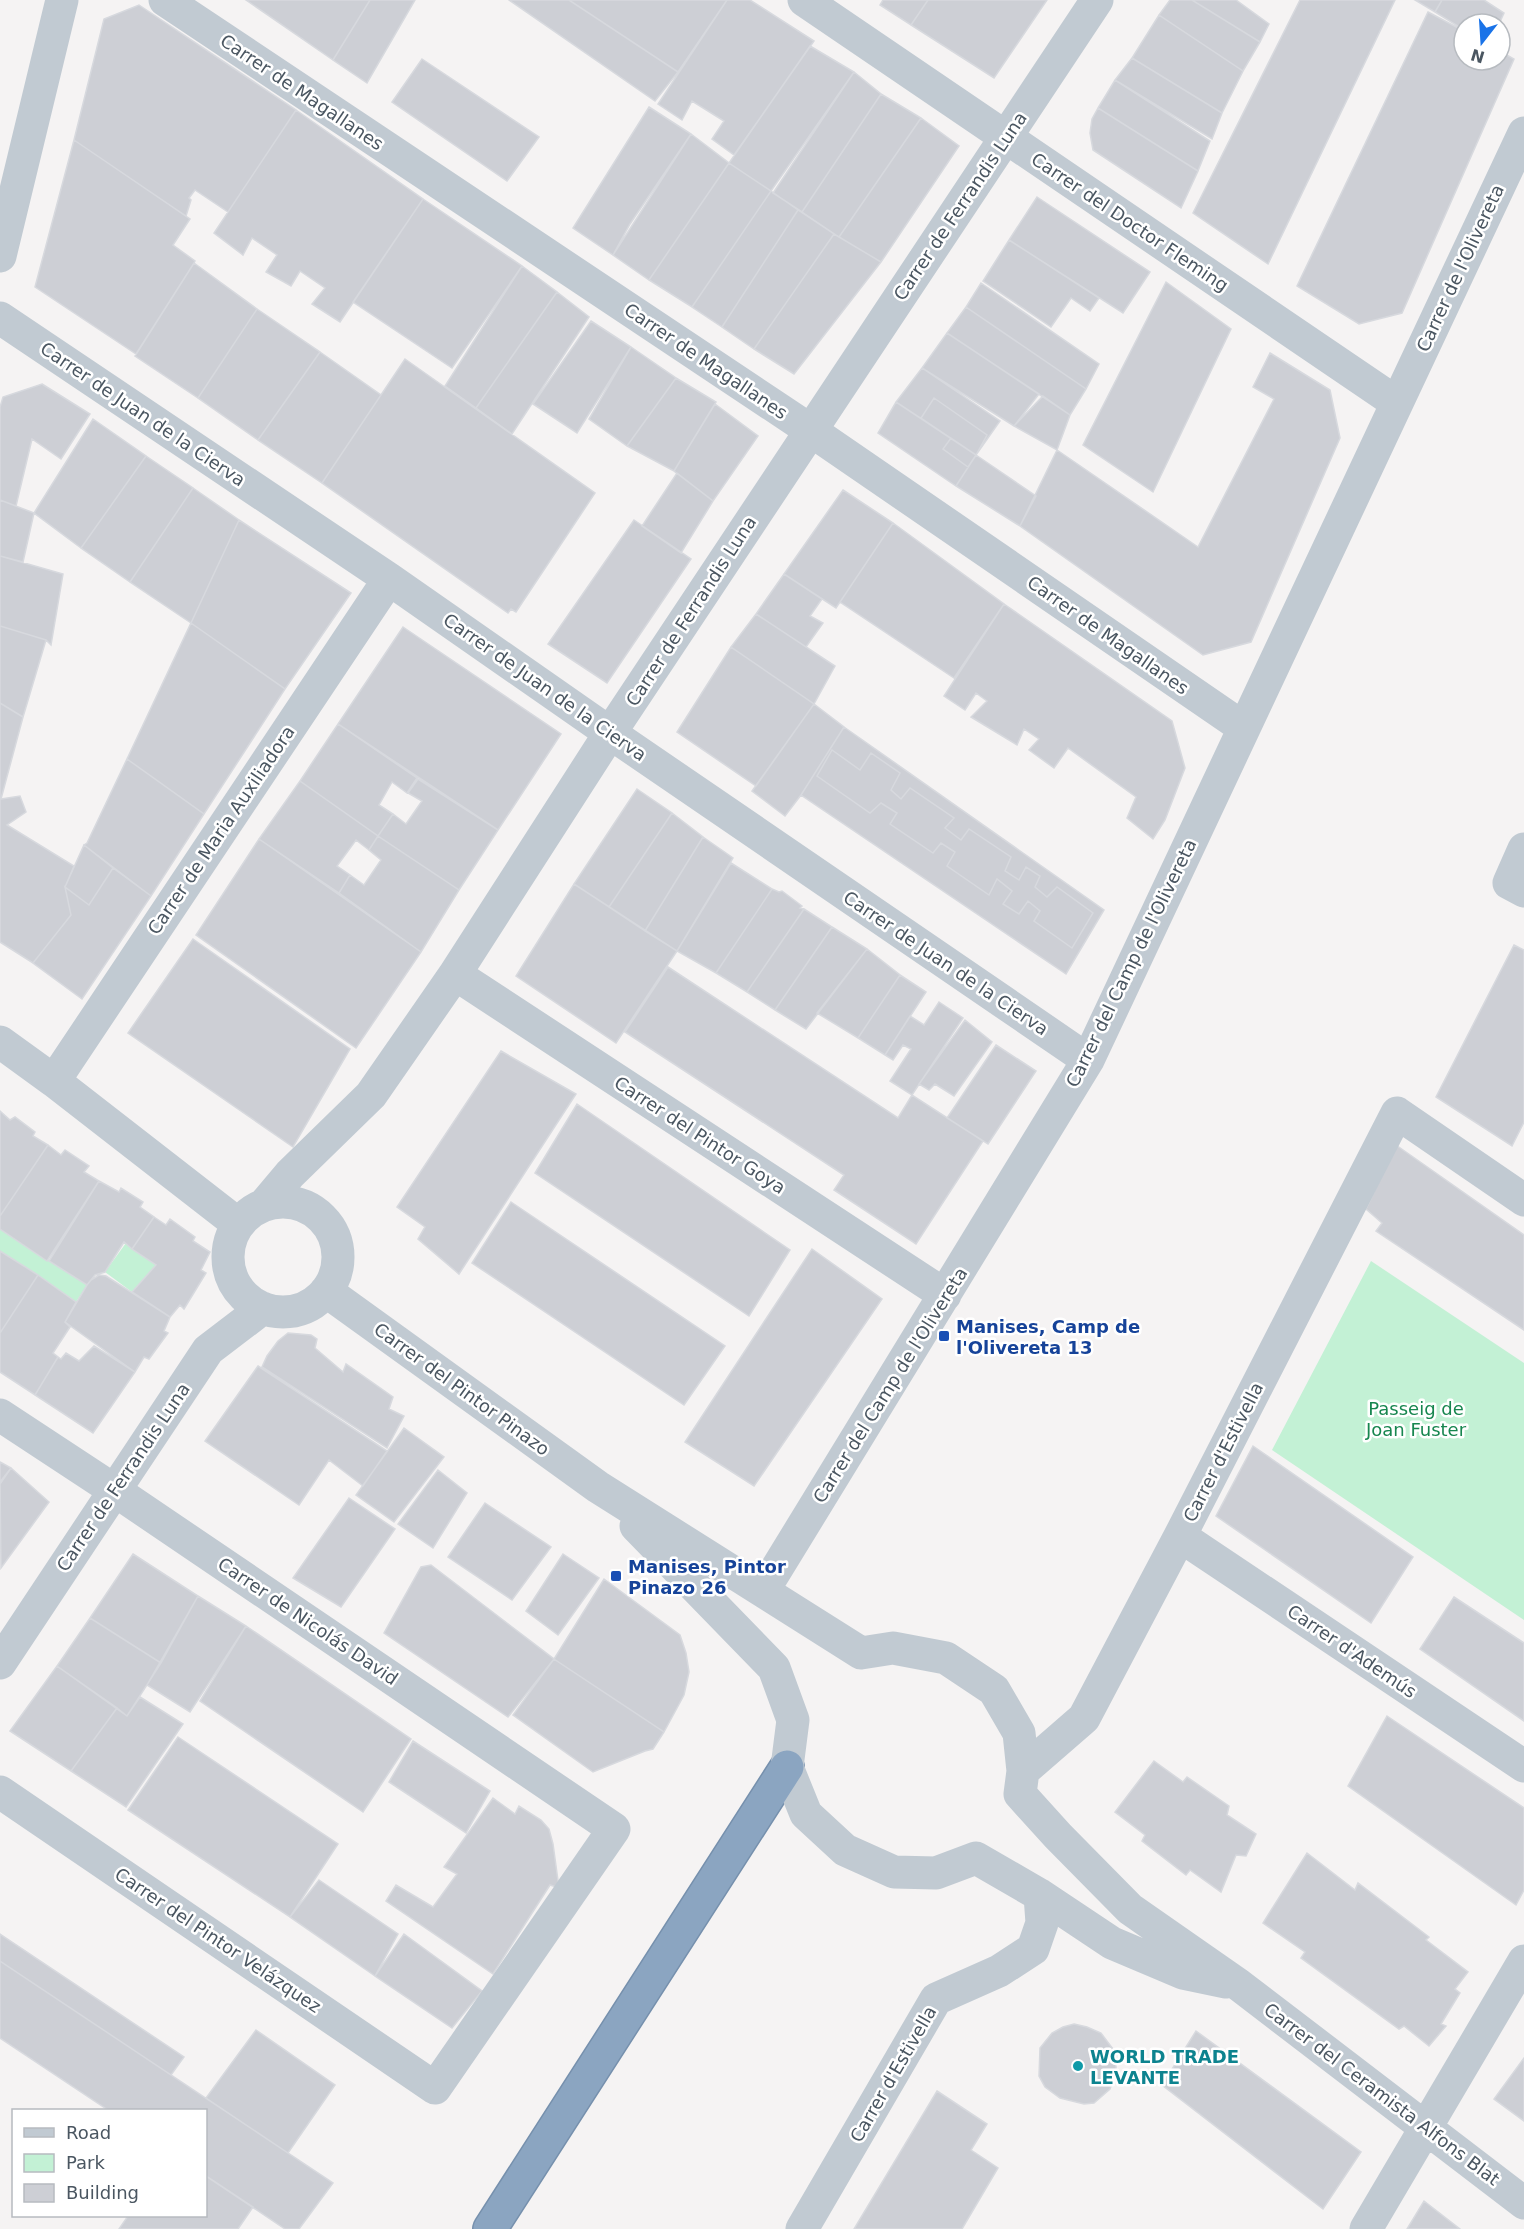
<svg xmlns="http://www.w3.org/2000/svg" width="1524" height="2229" font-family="'DejaVu Sans',sans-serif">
  <rect width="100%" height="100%" fill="#f5f3f3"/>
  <path fill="#c3f1d5" d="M0,1228L87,1285L76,1302L0,1251Z
    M126,1243L156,1265L132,1292L105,1272Z
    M1371,1261L1524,1363V1620L1272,1450Z"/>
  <path fill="#cdcfd5" stroke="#d7d9de" stroke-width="1.5" d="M246,0H370L333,60Z
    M370,0H415L367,83L333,60Z
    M509,0H569L678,72L655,101Z
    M569,0H727L678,72Z
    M727,0H750L814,41L734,155L712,139L724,121L692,101L682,120L658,104Z
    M883,0H928L911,25L880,5Z
    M928,0H1047L994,78L911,25Z
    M1170,0H1192L1260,42L1243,71L1159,15Z
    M1192,0H1236L1269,24L1260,42Z
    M1300,0H1395L1268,264L1193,213Z
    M1415,0H1442L1435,12Z
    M1442,0H1484L1504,13L1499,24H1464V30L1435,12Z
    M139,5L296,110L228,212L195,190L189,198L191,200L186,216L74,140L104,19Z
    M1428,12L1464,31V60H1500V51L1514,59L1402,313L1359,324L1297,286Z
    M1159,15L1243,71L1222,113L1132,58Z
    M810,46L854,72L771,191L729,163Z
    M1132,58L1222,113L1212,139L1115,80Z
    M422,59L539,137L507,181L392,102Z
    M854,72L881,94L802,212L773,193Z
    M1115,80L1210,141L1198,171L1098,108Z
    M881,94L921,118L839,237L802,212Z
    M649,107L691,134L630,224L613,255L573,228Z
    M1098,108L1198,171L1181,208L1093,150L1090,133L1092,119Z
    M296,110L423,199L340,322L312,304L325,288L300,271L291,286L266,272L277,255L252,238L243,255L214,233Z
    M921,118L959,146L881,262L839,237Z
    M691,134L729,163L649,280L613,255Z
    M74,140L190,219L173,245L195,261L194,263L136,354L35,287Z
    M729,163L771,191L692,307L649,280Z
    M771,191L798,210L722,327L692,307Z
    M1037,197L1150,272L1123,313L1009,240Z
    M423,199L522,266L452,368L353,302Z
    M798,210L834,234L754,349L722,327Z
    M834,234L881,262L794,374L754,349Z
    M1009,240L1099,298L1090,311L1071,298L1051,327L983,281Z
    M194,263L257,309L198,398L135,356Z
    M522,266L557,292L476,408L445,386Z
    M1166,282L1231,329L1153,492L1083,445Z
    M981,283L1099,364L1086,389L966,307Z
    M557,292L589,317L512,434L476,408Z
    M966,307L1086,389L1070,415L947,333Z
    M257,309L320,352L258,440L198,398Z
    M591,321L631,347L577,433L533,404Z
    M947,333L1039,394L1014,426L922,368Z
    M631,347L676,378L627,446L589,419Z
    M320,352L381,395L322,483L258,440Z
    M1270,353L1330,390L1340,438L1251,642L1203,655L1020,526L1057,450L1198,547L1274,399L1253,387Z
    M405,359L595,493L516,612L511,609L508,613L322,483Z
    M922,368L1000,421L976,455L896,402Z
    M676,378L716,402L674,471L627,446Z
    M42,384L90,414L61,459L32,439L16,506L0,500V407L3,397Z
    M1043,396L1070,415L1057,450L1014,426Z
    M934,398L987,435L976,455L921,418Z
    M896,402L976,455L956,486L878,433Z
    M715,404L758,436L713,501L674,471Z
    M93,419L146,456L81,548L34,513Z
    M951,438L976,455L968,467L943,449Z
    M976,455L1036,496L1020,526L956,486Z
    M146,456L193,488L130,582L81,548Z
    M677,473L713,501L681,553L642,526Z
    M193,488L239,520L191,623L130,582Z
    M843,490L893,523L836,608L784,574Z
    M0,500L34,513L23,562L0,556Z
    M239,520L351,593L285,689L191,623Z
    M634,520L691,559L607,683L548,644Z
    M893,523L1004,604L954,678L840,602Z
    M0,556L63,574L51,645L46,640L0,626Z
    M784,574L822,599L810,616L823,623L806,647L756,614Z
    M1004,604L1172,721L1185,768L1165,820L1153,839L1127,818L1136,797L1068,748L1054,768L1029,750L1039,739L1024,729L1017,745L971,717L987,701L976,693L965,710L944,696Z
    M756,614L835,666L814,704L731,647Z
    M191,623L285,689L204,814L127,759Z
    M0,626L46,640L23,717L0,703Z
    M403,627L561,734L498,830L338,724Z
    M731,647L814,704L756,786L677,732Z
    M0,703L23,717L1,799L20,796L26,812L7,825L74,866L65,887L71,915L33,963L0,942Z
    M814,704L844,727L801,795L785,816L752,791Z
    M338,724L417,778L407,793L392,782L379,805L393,814L378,836L300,781Z
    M844,727L1104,910L1066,974L801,795Z
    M832,750L860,770L871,753L900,773L891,790L901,799L910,788L954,818L945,828L961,840L969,829L1011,857L1005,871L1019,880L1026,867L1040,876L1035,887L1047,897L1057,887L1093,913L1072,948L1034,921L1040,911L1028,901L1019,914L1003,904L1012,891L997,879L989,895L947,866L955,852L941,843L933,853L890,824L897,813L881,803L870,813L817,776Z
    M127,759L204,814L151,896L84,845L87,843Z
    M418,779L498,830L459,890L378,836L393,814L406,824L422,801L408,793Z
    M300,781L378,836L369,850L356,840L337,866L350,875L339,893L259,839Z
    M637,789L672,813L609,907L574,884Z
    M672,813L703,837L645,931L609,907Z
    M378,836L459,890L421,952L339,893L350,875L364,885L381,860L369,850Z
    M703,837L733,858L677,951L645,931Z
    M259,839L421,952L356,1048L196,935Z
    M84,845L113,868L89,905L65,887Z
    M731,863L772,889L716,973L677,951Z
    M113,868L151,896L82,999L33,963L71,915L65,887L89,905Z
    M574,884L677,951L616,1043L516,976Z
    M772,889L779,892L782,891L802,906L800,908L804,909L747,992L716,973Z
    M804,909L832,927L775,1010L747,992Z
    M832,927L867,949L806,1029L775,1010Z
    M193,939L350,1049L293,1147L128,1033Z
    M1514,945L1524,950V1122L1512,1146L1436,1097Z
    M867,949L900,975L858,1038L817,1013Z
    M668,967L898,1118L912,1095L983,1141L916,1244L834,1190L844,1175L625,1032Z
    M900,975L926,992L885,1055L858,1038Z
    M939,1002L963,1018L912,1095L890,1081L911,1049L903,1045L893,1060L885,1055L910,1016L924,1025Z
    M965,1020L992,1042L954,1096L935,1084L929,1090L919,1084Z
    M996,1045L1036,1071L988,1144L947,1118Z
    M501,1051L576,1094L459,1274L418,1239L425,1227L397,1207Z
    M577,1104L790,1250L749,1316L535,1173Z
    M0,1111L10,1120L15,1117L35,1132L33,1136L48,1145L0,1216Z
    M48,1145L61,1155L65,1150L89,1166L84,1172L99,1181L47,1261L0,1229V1216Z
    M1396,1145L1524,1235V1330L1376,1231L1382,1223L1366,1209Z
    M99,1181L119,1192L121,1188L143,1202L140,1207L154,1217L132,1249L124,1242L105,1272L95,1275L87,1285L49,1261Z
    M511,1202L725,1346L684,1405L472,1263Z
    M154,1217L166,1225L170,1219L195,1237L193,1241L210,1252L201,1270L206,1273L184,1309L180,1305L170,1317L132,1292L156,1265L132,1249Z
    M812,1249L882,1299L754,1486L685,1442Z
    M0,1251L38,1275L0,1333Z
    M38,1275L76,1302L65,1322L70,1327L53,1353L58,1357L35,1395L0,1372V1333Z
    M99,1275L106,1276L170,1317L164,1331L168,1333L149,1359L144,1357L135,1372L65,1322L87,1285L91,1280Z
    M288,1333L311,1335L317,1339L315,1348L343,1372L346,1364L393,1397L389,1409L404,1416L387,1448L262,1367L267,1356L278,1341Z
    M94,1346L135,1372L93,1433L35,1395L58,1357L61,1359L66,1353L79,1361Z
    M258,1366L387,1451L363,1486L329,1460L299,1505L205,1441Z
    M404,1428L444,1457L394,1522L356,1495Z
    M1253,1446L1413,1557L1371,1623L1216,1516Z
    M0,1462L11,1468L0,1482Z
    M11,1468L49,1502L1,1568L0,1484Z
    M438,1470L467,1493L433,1548L398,1524Z
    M349,1498L395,1529L341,1607L293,1578Z
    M485,1503L551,1547L512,1600L448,1557Z
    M133,1554L198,1596L161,1663L90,1618Z
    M563,1554L599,1578L558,1635L526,1611Z
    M431,1565L554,1659L508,1717L384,1633L421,1567Z
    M604,1579L680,1635L686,1653L689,1672L684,1695L664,1732L554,1659Z
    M198,1596L246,1626L190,1712L147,1685Z
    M1454,1597L1524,1643V1721L1420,1649Z
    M90,1618L161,1663L127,1716L57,1666Z
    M246,1626L411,1739L363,1812L200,1701Z
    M554,1659L664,1732L653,1749L645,1751L593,1772L513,1715Z
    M57,1666L117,1708L71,1771L10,1731Z
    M140,1697L183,1724L126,1807L71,1771L117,1708L127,1716Z
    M1387,1716L1524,1808V1890L1516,1905L1348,1786Z
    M178,1737L338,1844L290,1917L128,1810Z
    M413,1741L490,1791L466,1833L389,1782Z
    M1154,1761L1183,1782L1187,1777L1229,1806L1227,1815L1256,1834L1246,1856L1236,1855L1221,1892L1190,1870L1186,1875L1142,1841L1145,1835L1115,1812Z
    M493,1798L515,1814L519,1806L541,1820L549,1829L553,1844L559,1888L550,1885L493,1974L386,1901L396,1885L433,1907L457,1874L444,1867Z
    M1307,1853L1355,1890L1358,1883L1429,1937L1426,1940L1468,1972L1455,1989L1460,1993L1441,2024L1446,2026L1429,2046L1404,2026L1399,2029L1301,1958L1305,1952L1263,1923Z
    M319,1880L398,1934L375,1976L290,1917Z
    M0,1934L184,2057L171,2075L0,1961Z
    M404,1934L482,1991L452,2028L375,1976Z
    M0,1961L333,2183L299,2229H285L206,2176V2110H108L0,2038Z
    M1074,2024L1087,2027L1101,2033L1116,2053V2071L1110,2089L1094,2103L1084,2104L1060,2098L1045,2087L1039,2076L1040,2048L1052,2033L1063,2027Z
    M256,2030L335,2085L288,2153L206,2098Z
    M1196,2031L1361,2152L1323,2209L1162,2085Z
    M1524,2058V2121L1494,2099Z
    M937,2091L987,2124L971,2150L998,2168L962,2229H854Z
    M206,2176L253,2207L238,2229H119L128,2216H206Z
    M1424,2201L1460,2229H1407Z"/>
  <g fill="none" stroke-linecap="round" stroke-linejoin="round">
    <defs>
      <path id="highway" d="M490,2229L787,1767"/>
    </defs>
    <use href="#highway" stroke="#7690ad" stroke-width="36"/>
    <path stroke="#c1cad2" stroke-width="33" d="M165,0L810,430L1244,728
      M804,0L1397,403
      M0,256L62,0
      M0,318L389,579L610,733L1088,1060
      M1524,849L1509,883L1524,891
      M455,974L945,1295
      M0,1042L54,1081L238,1224
      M54,1081L389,579
      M228 1257a55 55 0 1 1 110 0a55 55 0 1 1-110 0Z
      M264,1205L290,1174L371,1095L455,974L610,733L1097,0
      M326,1291L598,1487L861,1653L893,1648L946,1658L994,1690L1019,1733L1023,1771L1020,1794L1058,1836L1130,1909L1239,1985L1524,2203
      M0,1415L114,1490L614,1829L435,2088L0,1792
      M636,1526L774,1668L793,1720L787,1767L806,1814L845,1850L894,1872L936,1873L976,1858L1040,1895L1112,1943L1183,1973L1226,1982
      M1180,1536L1524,1766
      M763,1591L1088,1060L1524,133
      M0,1663L208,1350L263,1308
      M1023,1771L1084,1718L1180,1536L1397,1113L1524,1200
      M802,2229L936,1999L999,1971L1033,1949L1042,1923L1040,1895
      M1366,2229L1524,1961"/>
    <use href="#highway" stroke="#8ba5c1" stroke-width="33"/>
  </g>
  <g fill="#1a4fb4" stroke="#fff" stroke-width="2">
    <rect x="938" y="1330" width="12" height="12" rx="3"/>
    <rect x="610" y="1570" width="12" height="12" rx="3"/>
  </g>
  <circle fill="#0f9aa8" stroke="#fff" stroke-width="2" cx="1078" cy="2066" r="6"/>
  <g text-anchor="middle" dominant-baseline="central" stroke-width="5" stroke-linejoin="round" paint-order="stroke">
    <g font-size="18" fill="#4a5661" stroke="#fff">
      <text transform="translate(302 92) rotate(34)">Carrer de Magallanes</text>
      <text transform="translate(960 206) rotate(-56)">Carrer de Ferrandis Luna</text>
      <text transform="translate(1130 222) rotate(34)">Carrer del Doctor Fleming</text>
      <text transform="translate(1460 268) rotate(-65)">Carrer de l'Olivereta</text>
      <text transform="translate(706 361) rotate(34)">Carrer de Magallanes</text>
      <text transform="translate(143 414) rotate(34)">Carrer de Juan de la Cierva</text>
      <text transform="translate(691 611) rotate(-57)">Carrer de Ferrandis Luna</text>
      <text transform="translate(1108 635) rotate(35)">Carrer de Magallanes</text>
      <text transform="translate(545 687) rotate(35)">Carrer de Juan de la Cierva</text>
      <text transform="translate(221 830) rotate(-56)">Carrer de Maria Auxiliadora</text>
      <text transform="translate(946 963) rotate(34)">Carrer de Juan de la Cierva</text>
      <text transform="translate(1131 963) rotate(-64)">Carrer del Camp de l'Olivereta</text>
      <text transform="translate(700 1135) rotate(33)">Carrer del Pintor Goya</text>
      <text transform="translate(890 1385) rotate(-58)">Carrer del Camp de l'Olivereta</text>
      <text transform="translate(462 1389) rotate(36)">Carrer del Pintor Pinazo</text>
      <text transform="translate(1223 1452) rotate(-63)">Carrer d'Estivella</text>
      <text transform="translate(123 1477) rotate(-56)">Carrer de Ferrandis Luna</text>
      <text transform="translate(308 1621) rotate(34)">Carrer de Nicolás David</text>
      <text transform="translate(1352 1651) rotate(34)">Carrer d'Ademús</text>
      <text transform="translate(218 1940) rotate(34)">Carrer del Pintor Velázquez</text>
      <text transform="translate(893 2074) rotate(-60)">Carrer d'Estivella</text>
      <text transform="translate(1382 2094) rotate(37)">Carrer del Ceramista Alfons Blat</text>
    </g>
    <g font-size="18" font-weight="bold" fill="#164399" stroke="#fff" text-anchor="start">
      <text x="956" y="1326">Manises, Camp de<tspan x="956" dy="21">l'Olivereta 13</tspan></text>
      <text x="628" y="1566">Manises, Pintor<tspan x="628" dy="21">Pinazo 26</tspan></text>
    </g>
    <g font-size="18" fill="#17864f" stroke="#fff">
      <text x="1416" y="1408">Passeig de<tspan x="1416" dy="21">Joan Fuster</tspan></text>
    </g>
    <g font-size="18" font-weight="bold" fill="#0d838f" stroke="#fff" text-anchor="start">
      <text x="1090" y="2056">WORLD TRADE<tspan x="1090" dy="21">LEVANTE</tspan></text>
    </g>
  </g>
  <rect x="12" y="2109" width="195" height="108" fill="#ffffff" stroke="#b7bbc0" stroke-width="1.5"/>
  <rect x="24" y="2128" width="30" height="9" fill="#c1cad2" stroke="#b7bbc0" stroke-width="1.5"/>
  <text x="66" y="2139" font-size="18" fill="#4a5661">Road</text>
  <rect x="24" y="2154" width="30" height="18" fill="#c3f1d5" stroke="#b7bbc0" stroke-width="1.5"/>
  <text x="66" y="2169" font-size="18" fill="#4a5661">Park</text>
  <rect x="24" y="2184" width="30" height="18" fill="#cdcfd5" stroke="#b7bbc0" stroke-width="1.5"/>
  <text x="66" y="2199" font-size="18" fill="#4a5661">Building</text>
  <g transform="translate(1482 42) rotate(197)"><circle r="28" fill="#ffffff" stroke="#b7bbc0" stroke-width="1.5"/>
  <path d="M0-4.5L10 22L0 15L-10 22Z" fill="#1a73e8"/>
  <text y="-9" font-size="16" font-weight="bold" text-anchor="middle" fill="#4a5661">N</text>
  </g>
</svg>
